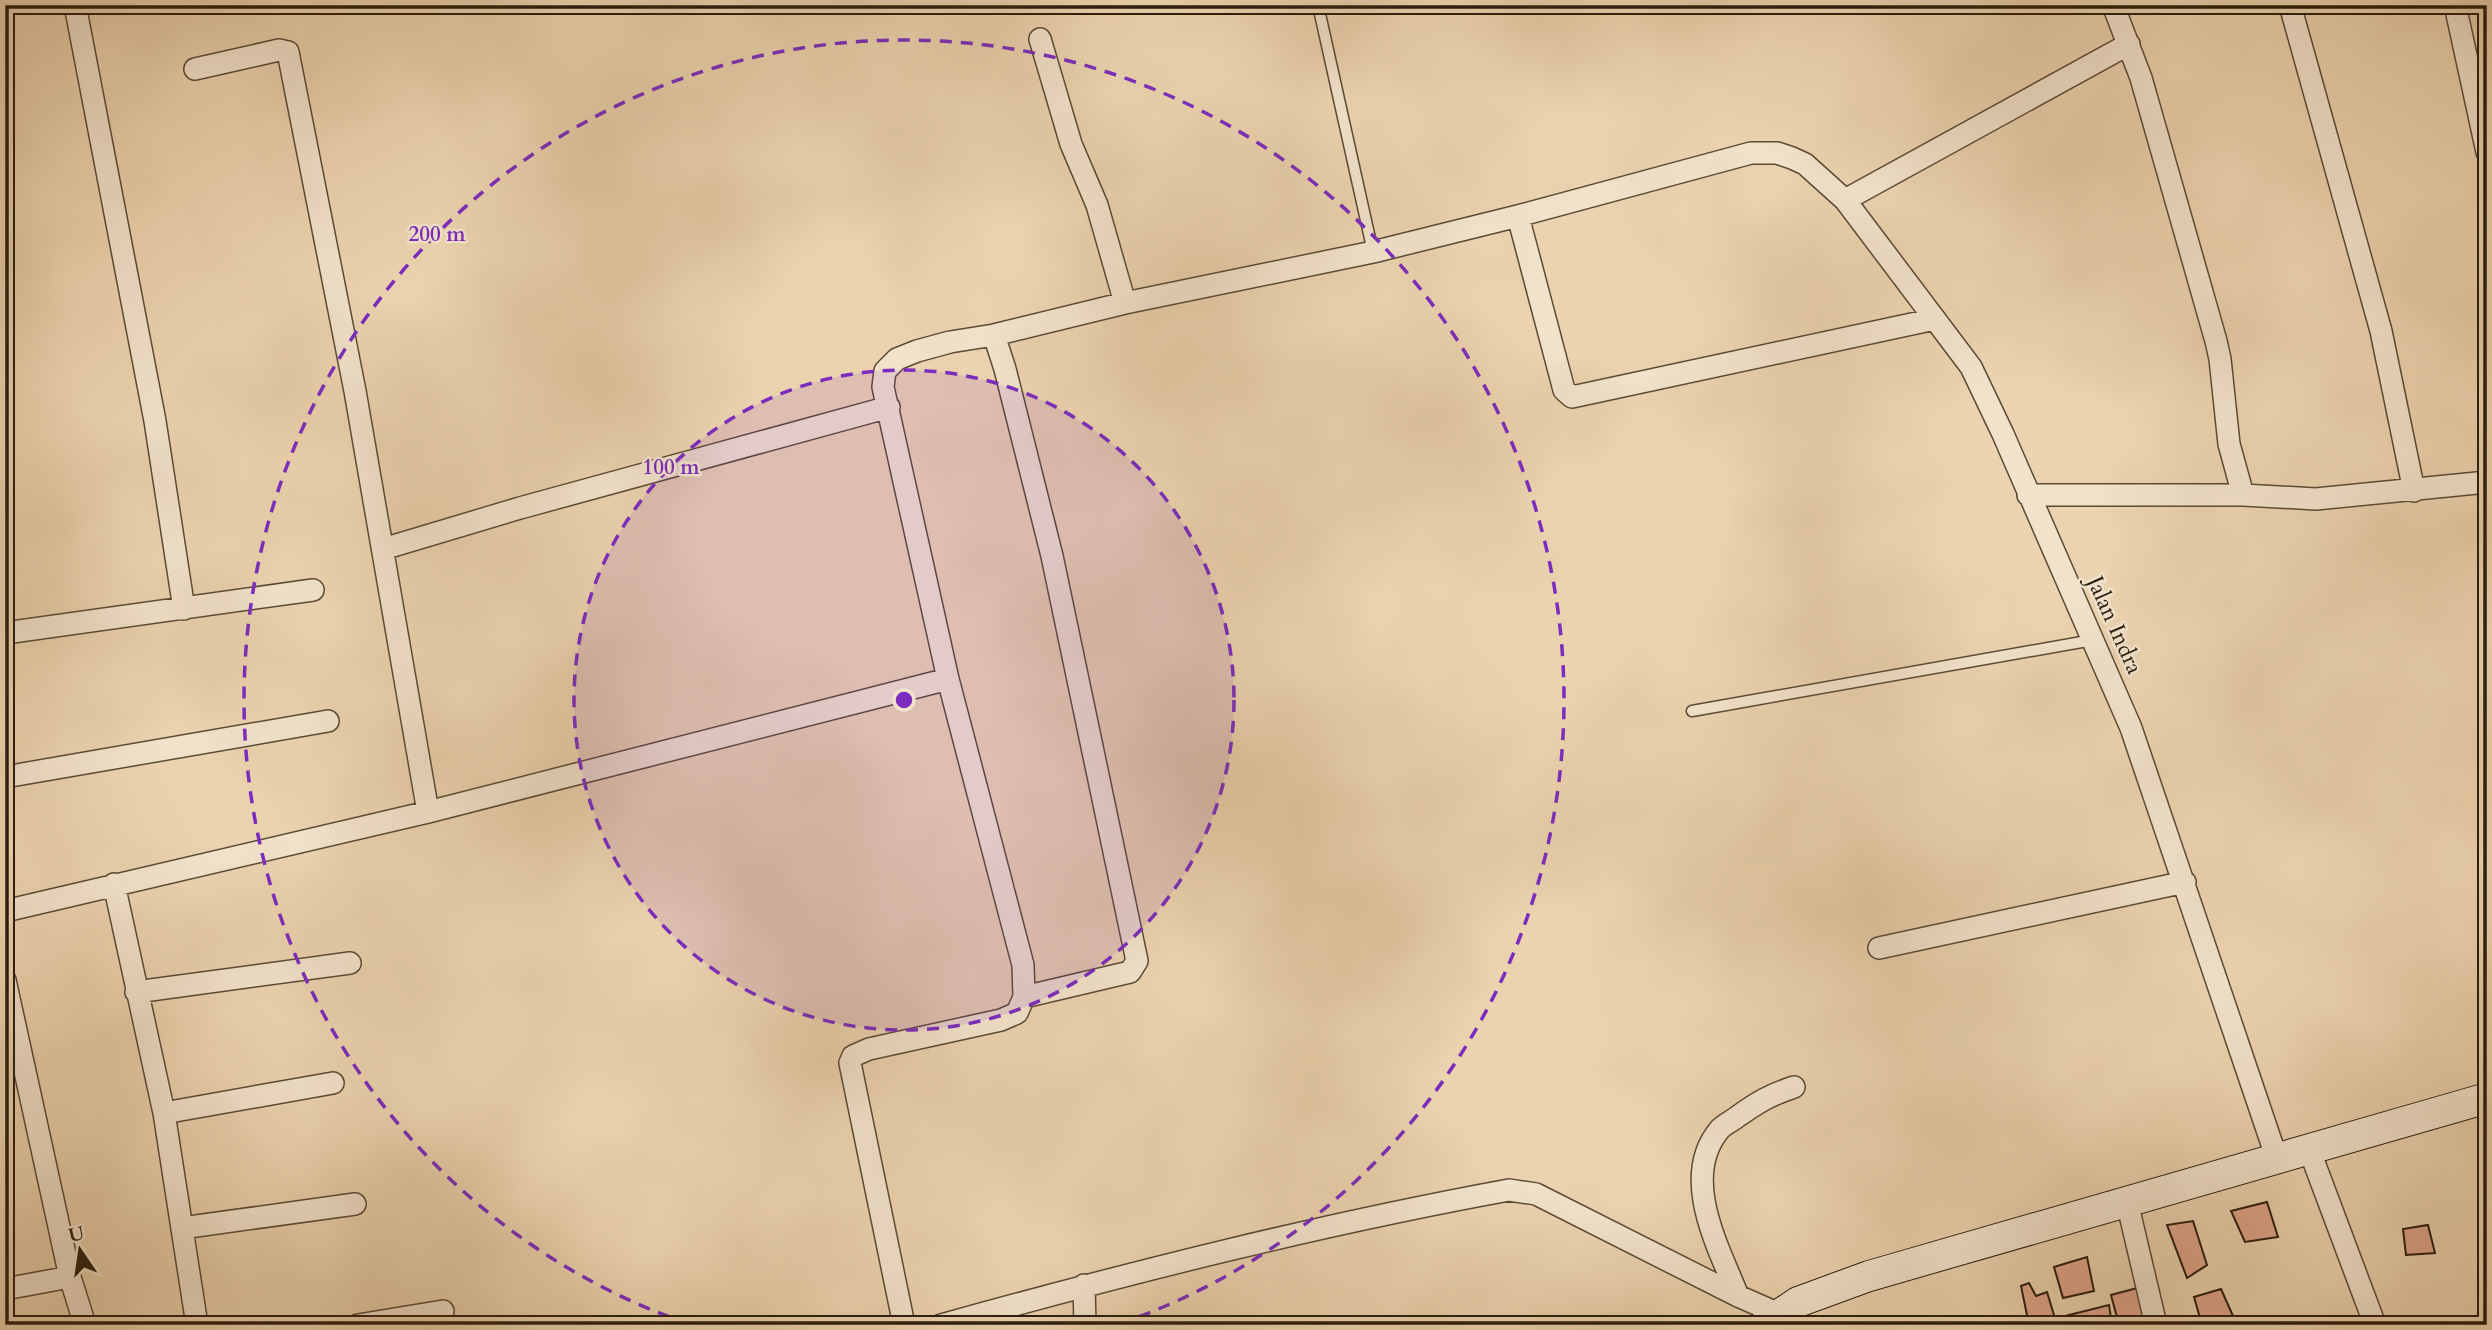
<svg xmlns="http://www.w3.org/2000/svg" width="2492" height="1330" font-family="Cardo,serif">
  <rect width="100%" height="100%" fill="#ebd3af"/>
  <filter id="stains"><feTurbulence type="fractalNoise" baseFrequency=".00286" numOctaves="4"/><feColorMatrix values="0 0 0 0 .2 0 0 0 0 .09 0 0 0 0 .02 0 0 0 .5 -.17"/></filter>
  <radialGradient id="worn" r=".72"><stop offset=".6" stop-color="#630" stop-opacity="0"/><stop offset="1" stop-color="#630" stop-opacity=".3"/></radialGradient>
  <path fill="#dfa48a" stroke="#2a1d0e" stroke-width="2" d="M2267,1202L2278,1237L2245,1242L2231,1211Z
    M2193,1221L2207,1265L2187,1278L2167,1225Z
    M2428,1225L2435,1253L2406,1255L2403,1229Z
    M2087,1257L2094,1291L2063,1298L2054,1267Z
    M2029,1283L2036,1296L2047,1292L2057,1325H2029L2021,1286Z
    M2141,1287L2148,1321L2137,1325H2119L2111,1295Z
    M2221,1289L2237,1325H2202L2194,1297Z
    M2109,1305L2112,1325H2067L2065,1316Z"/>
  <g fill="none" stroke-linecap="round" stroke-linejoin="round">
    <defs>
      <path id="service" d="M1318,5L1373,252
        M1692,711L2093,640"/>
      <path id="minor" d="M75,5L155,421L184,609
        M2113,5L2141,78L2216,341L2220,359L2229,444L2243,495
        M2290,5L2381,331L2414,491
        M2455,5L2487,152
        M1040,39L1071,144L1097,205L1125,303
        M195,69L279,50L288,52L355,391L428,812
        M1845,200L2129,44
        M1518,216L1564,390L1572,397L1935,319
        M994,335L1005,369L1052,556L1137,961L1130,972L1024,997
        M2028,495H2243L2316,499L2487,482
        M383,549L520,508L889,407
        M5,633L313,590
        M5,777L328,721
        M114,884L164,1113L197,1325
        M5,911L428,812L948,679
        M1879,948L2185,882
        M5,980L70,1277L85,1325
        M136,992L350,963
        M164,1113L333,1083
        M2309,1149L2375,1325
        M2127,1202L2156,1325
        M182,1228L355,1204
        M1084,1285L1085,1325
        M5,1289L70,1277
        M1738,1296C1719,1248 1679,1177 1720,1129C1725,1124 1732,1121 1737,1117C1758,1102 1770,1095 1794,1087
        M358,1325L443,1311
        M904,1325L850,1063L853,1056L869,1049L1001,1020L1017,1013L1024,997L1023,965L948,679L883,387L885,371L897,359L917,351L950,342L994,335L1125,303L1373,252L1518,216L1751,153H1777L1792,158L1805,164L1845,200L1971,367L2003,434L2131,728L2277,1159
        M941,1325C1129,1273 1318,1225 1509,1190L1536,1194L1738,1296L1779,1314"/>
      <path id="secondary" d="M1764,1325L1798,1302L1869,1276L2487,1098"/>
    </defs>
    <use href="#service" stroke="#5a4a36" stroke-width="13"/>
    <use href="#minor" stroke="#5a4a36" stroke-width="24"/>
    <use href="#secondary" stroke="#2a1d0e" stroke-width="32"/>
    <use href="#service" stroke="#f2e2cb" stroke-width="10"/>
    <use href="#minor" stroke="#f2e2cb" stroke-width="21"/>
    <use href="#secondary" stroke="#f2e2cb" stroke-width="30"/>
  </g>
  <circle cx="904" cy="700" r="330" fill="#7b2cbf" fill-opacity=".12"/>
  <g fill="none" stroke="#7b2cbf" stroke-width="3.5" stroke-dasharray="12 9">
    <circle cx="904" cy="700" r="330"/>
    <path d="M689 1324A660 660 0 1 1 1119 1324"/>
  </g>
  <g text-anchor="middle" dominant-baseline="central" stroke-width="5" stroke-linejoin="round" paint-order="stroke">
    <g font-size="23" fill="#2a1d0e" stroke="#f2e2cb">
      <text transform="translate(2115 625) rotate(66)">Jalan Indra</text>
    </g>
  </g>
  <circle cx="904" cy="700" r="10" fill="#7b2cbf" stroke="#f2e2cb" stroke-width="3.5"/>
  <g font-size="21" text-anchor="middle" font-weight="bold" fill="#7b2cbf" stroke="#f2e2cb" stroke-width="5" stroke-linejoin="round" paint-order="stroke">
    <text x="437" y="241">200 m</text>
    <text x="671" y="474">100 m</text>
  </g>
  <rect width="2492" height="1330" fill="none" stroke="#ebd3af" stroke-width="28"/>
  <rect x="7" y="7" width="2478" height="1316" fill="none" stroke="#2a1d0e" stroke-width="3.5"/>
  <rect x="14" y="14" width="2464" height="1302" fill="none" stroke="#2a1d0e" stroke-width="2"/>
  <g transform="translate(80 1250) rotate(347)" stroke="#f2e2cb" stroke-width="5" paint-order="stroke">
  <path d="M0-5L12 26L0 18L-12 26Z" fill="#2a1d0e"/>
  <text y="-10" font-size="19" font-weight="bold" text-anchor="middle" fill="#2a1d0e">U</text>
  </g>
  <rect width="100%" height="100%" filter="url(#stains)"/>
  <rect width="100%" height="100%" fill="url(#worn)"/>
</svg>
